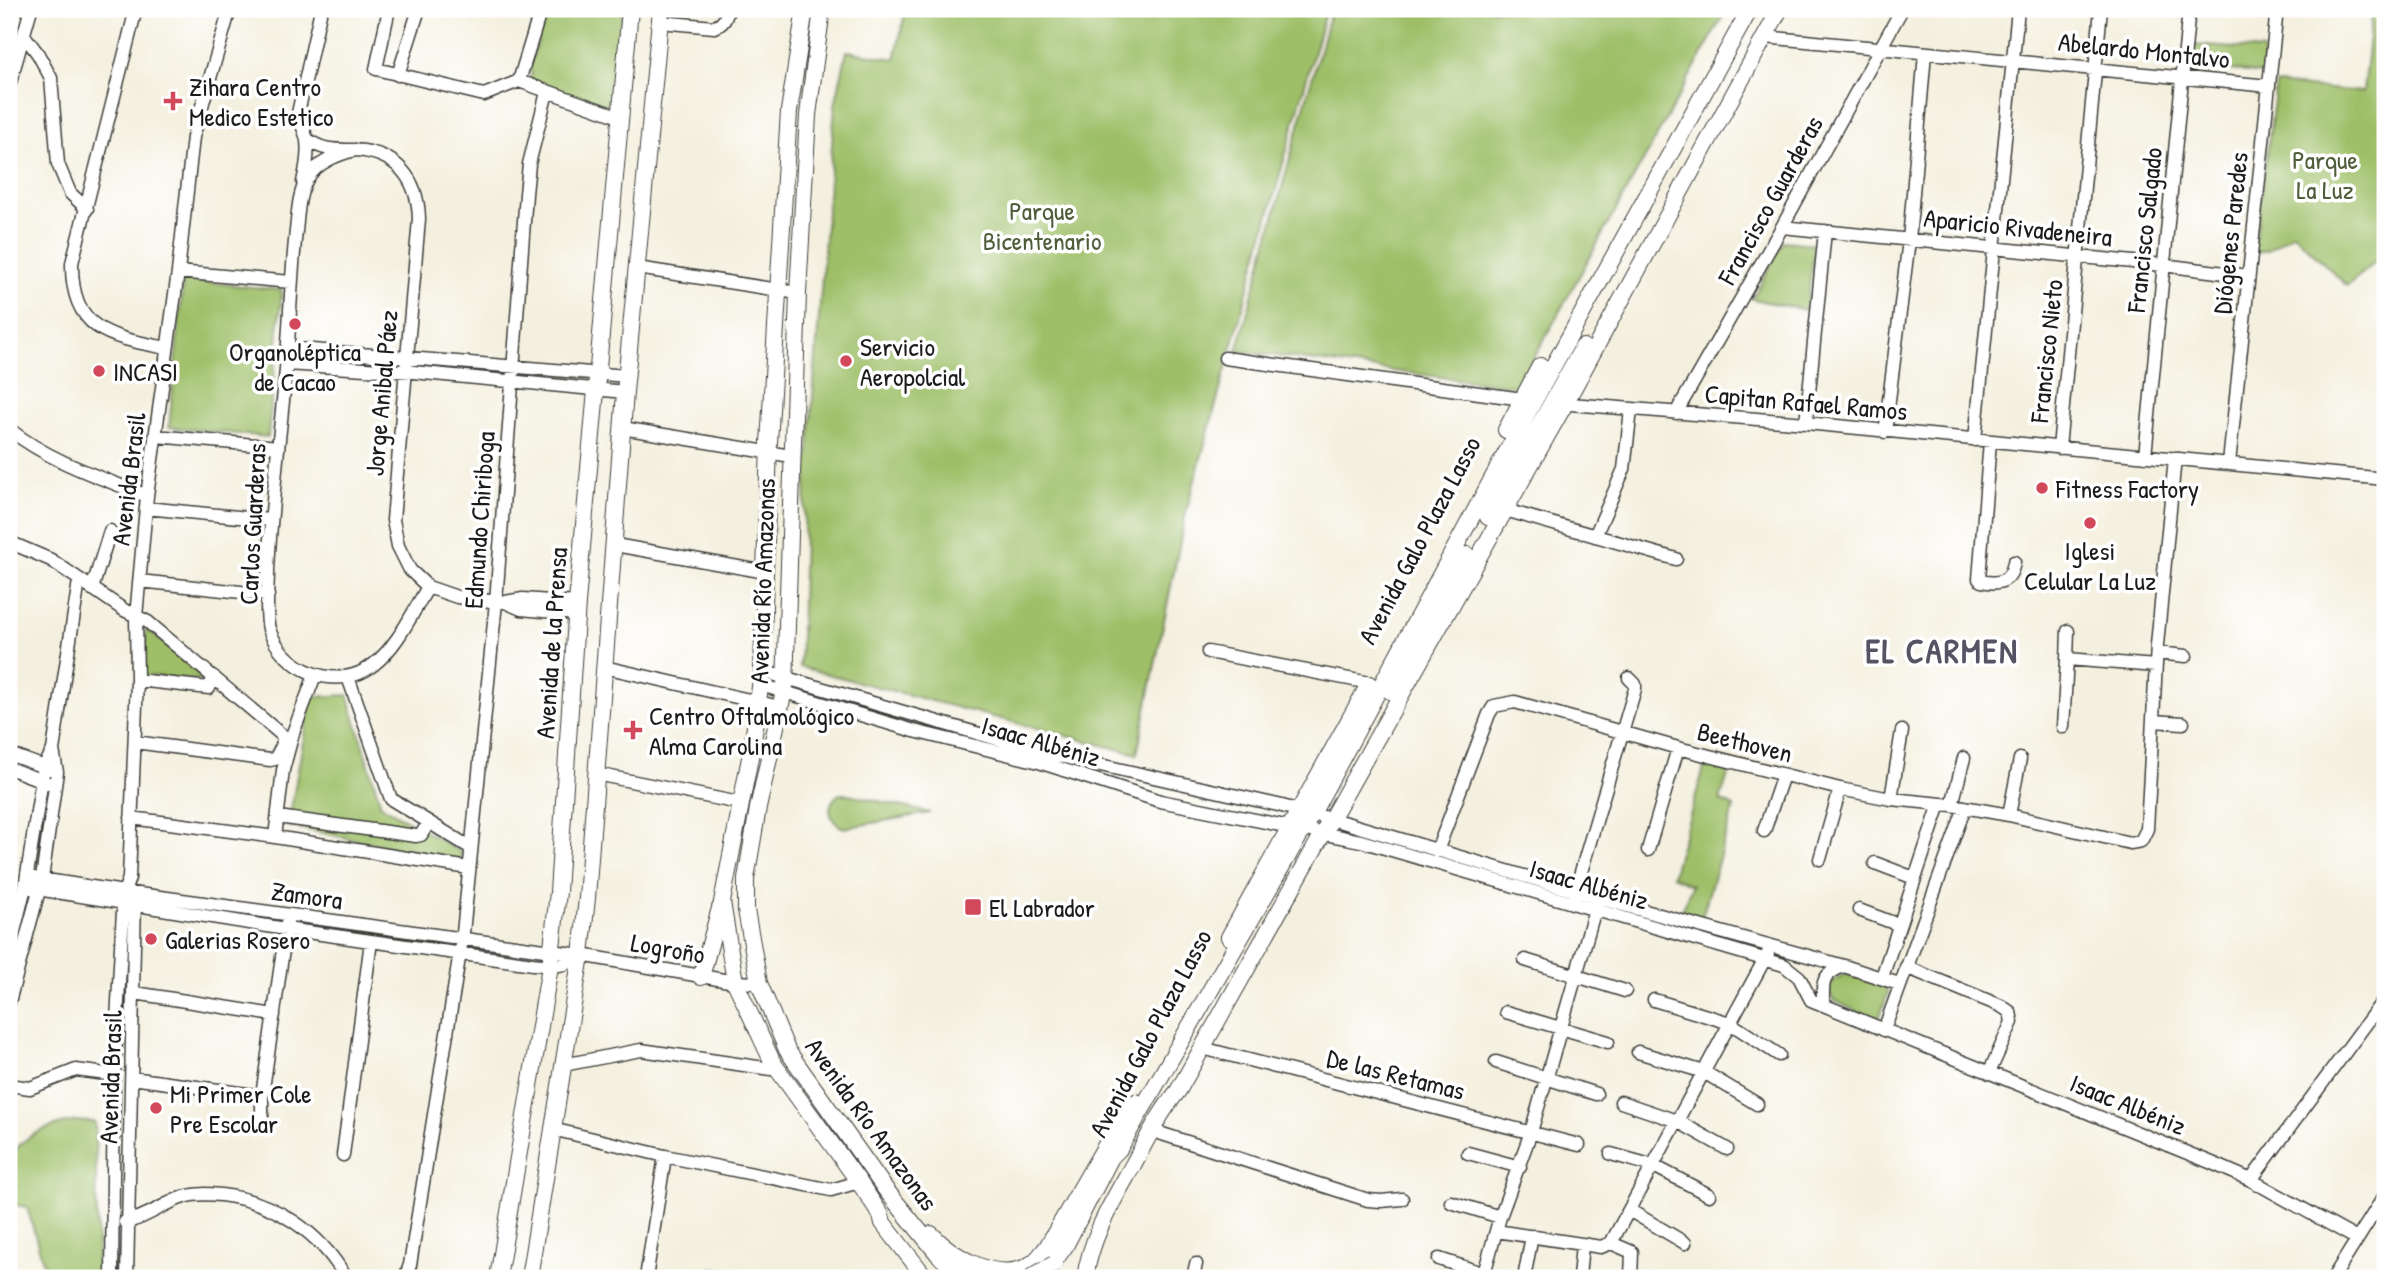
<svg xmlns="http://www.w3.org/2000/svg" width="2394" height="1287" font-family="'Patrick Hand',sans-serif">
  <rect width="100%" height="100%" fill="#fff"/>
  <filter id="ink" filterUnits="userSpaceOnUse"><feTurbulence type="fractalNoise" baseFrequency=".0143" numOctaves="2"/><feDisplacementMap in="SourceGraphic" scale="14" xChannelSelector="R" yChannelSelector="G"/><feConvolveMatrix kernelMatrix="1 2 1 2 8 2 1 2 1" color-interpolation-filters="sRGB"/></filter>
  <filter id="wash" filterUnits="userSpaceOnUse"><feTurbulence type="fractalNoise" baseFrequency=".00686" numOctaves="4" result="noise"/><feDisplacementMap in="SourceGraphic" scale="28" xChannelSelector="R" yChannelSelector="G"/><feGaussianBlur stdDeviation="1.57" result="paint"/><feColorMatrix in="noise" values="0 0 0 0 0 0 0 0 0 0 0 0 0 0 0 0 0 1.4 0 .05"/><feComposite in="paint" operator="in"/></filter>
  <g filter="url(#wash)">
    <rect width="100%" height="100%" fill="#f4f0df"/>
    <path fill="#9ebf68" stroke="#5d6e42" stroke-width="2" d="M548,9H611L623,13L610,104L604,106L527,81L532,74L529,68Z
      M906,9H1326L1186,512L1137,754L800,667L805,501L835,105L847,51L895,59Z
      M1331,9H1727L1518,387L1237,351Z
      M2372,9H2385V255L2384,254L2347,286L2293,233L2268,250L2254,253L2276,84L2363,92Z
      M2194,45L2263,50V74L2191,65Z
      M1784,241L1815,244L1806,310L1752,299Z
      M183,280L282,290L268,437L169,427Z
      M146,628L206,681L144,675Z
      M348,695L381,805L462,853L458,861L288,826L311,697Z
      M1705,765L1729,772L1720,800L1734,807L1702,917L1681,911L1692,885L1672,876Z
      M839,794H848L930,813L844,828C828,821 825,805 839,794Z
      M1846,974L1886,986L1888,993L1880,1016L1872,1019L1833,1000L1829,991C1831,980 1836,978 1846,974Z
      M76,1121L95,1122L98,1276L65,1278L50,1268L45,1269L27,1207L9,1204C9,1192 6,1177 9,1166C15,1136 48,1126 76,1121Z
      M712,1268L777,1278H711Z"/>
  </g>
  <g filter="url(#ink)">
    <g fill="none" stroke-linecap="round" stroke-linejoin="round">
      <defs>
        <path id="minor" d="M136,9L72,263C71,332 111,337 167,348
          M389,9L376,69L484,95L519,81L620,117
          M660,22L714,27C724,24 726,18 728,9
          M24,35L38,54L51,78L58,164L70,193L87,209
          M1764,37L2269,86
          M398,75L419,9
          M519,81L541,9
          M9,86L31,9
          M307,139C323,151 335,150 354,150C396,152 418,178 419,219L393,520L398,546L410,570L428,587L457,597L490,601L505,602L523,599L577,603
          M356,150C338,154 316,163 307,179C298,195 298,214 296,231C291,277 290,323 286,369C280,437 271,503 268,571C268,587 265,614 269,629C283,671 337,693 373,665C398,646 412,613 428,587
          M303,182C306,169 309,155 307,141C306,132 300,123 298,113L321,9
          M1782,227L2163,265L2248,276
          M637,268L798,293
          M178,272L291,282
          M288,348L627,376
          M1225,358L1530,400
          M286,364L413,372L625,392
          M1558,403L1806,423L2385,479
          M1676,413L1782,227L1902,9
          M1806,423L1825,231
          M622,428L791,456
          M9,429C49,461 99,477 147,496
          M1885,432L1909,240L1925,53
          M156,436L278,447
          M1975,440L2018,9
          M1990,441L1979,579L1981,581C1999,585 2011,582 2014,562
          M2059,448L2101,9
          M2145,456L2189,9
          M2229,463L2277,9
          M146,508L270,520
          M1505,510L1676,559
          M1595,536L1624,469L1631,410
          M9,542L51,560L124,610L148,622L283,736L282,746L275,759L270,760L135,742
          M615,545L766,572
          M140,581L268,595
          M92,589L110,531
          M505,602L521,609L576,614
          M2068,631L2067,659L2156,666
          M1208,652L1370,683
          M2157,653L2186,656
          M604,667L780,707
          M762,671L1042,752L1278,805L1346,823L1598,898L1844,966L1899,984
          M348,677L391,799L471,848
          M137,680L209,688L214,677
          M761,685L914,731L1039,762L1160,801L1361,841L1784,965L1799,977L1811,1000L2212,1163L2251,1180L2357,1239
          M2153,721L2183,723
          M2063,727L2067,659
          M9,754L50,769
          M9,768L48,783
          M596,774L739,803
          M1891,799L1902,731
          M1952,805L1964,758
          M2009,815L2020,759
          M278,817L416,836L421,835L429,822
          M131,818L275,837L469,868
          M1764,831L1783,775
          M275,837L283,770L293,733L315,675
          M1648,850L1678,748
          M1437,851L1489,714L1494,706L1515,702L1678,748L1840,789L1891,799L1952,805L2009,815L2130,843L2141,841L2147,829L2157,645L2175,458
          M1820,859L1840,789
          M1875,863L1914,878
          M27,877L124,892L581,955L735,982L759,983
          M25,887L286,929L533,964C551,966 567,968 581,955
          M1573,899L1635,689V684L1629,678
          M1859,910L1899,925
          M9,952L25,887L44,767L53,750
          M1525,960L1625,991
          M1906,967L2001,1006L2010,1012L2012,1022L1989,1073
          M1882,977L1940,804
          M135,993L274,1015
          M1654,1000L1730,1023L1779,1055
          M9,1002L42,879L57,772L53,750L79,581
          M1823,1005C1823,983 1820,975 1844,966
          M1506,1012L1608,1042
          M1884,1030L1965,807
          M1202,1048L1579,1145
          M1638,1052L1704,1072L1757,1104
          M1496,1062L1596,1094
          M563,1065L641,1050L778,1070
          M132,1078L262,1096
          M9,1085L30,1088L76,1070L114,1075
          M1621,1102L1677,1121L1727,1149
          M262,1117V1096L287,922
          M552,1129L665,1156L831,1190L859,1182
          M1156,1132L1368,1200L1381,1201L1402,1199
          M1468,1153L1520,1167
          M1611,1154L1654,1166L1709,1195
          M343,1155L371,941
          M2251,1180L2385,998
          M1451,1202L1500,1217
          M1629,1210L1685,1243
          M125,1222C145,1219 164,1203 184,1197C196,1193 209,1194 221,1195C274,1201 320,1232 346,1278
          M1496,1231L1601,1247L1611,1243L1768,953
          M1611,1243L1632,1252L1631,1278
          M1439,1259L1479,1272L1485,1270L1500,1217L1531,1132L1597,902
          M112,1278L114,1075L124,892L129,878L137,680L136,617L147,496L178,272L193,137L230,9
          M127,1278L135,897
          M405,1278L410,1265L463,933L496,602L526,194L529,164L547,92
          M646,1278L665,1156
          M1193,1278L1196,1264
          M1524,1278L1532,1236
          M1579,1278L1582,1244
          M2333,1278L2385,1195"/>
        <path id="major" d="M805,9L789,111L769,443L762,671L753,742L722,902L735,982L773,1063L859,1182L881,1215L883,1223L926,1278
          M822,9L808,115L798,293L785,686L758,808L746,879V910L759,983L787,1050L886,1190L938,1254L947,1263L983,1278
          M1506,430L1540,366
          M1488,517L1583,347
          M1390,691L1467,555
          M1229,937L1369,684
          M701,977L720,908
          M931,1234C953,1257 1000,1285 1031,1264C1038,1260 1042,1253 1047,1247L1121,1119L1136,1102
          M1045,1274L1065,1246L1111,1157L1119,1149L1312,814L1534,401L1750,9
          M498,1278L550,966L558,892L577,603L630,9
          M529,1278L581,955L587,898L625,392L661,9
          M1085,1278C1091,1236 1113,1201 1133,1165C1147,1139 1159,1114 1178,1091L1562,409L1780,9"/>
      </defs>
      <use href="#minor" stroke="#3c3c39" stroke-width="15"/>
      <use href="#major" stroke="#3c3c39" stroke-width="18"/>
      <use href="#minor" stroke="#fff" stroke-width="12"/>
      <use href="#major" stroke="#fff" stroke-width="16"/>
      <defs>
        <path id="major-bridge" d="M1030,1278L1054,1264"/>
      </defs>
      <use href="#major-bridge" stroke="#3c3c39" stroke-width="18" stroke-linecap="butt"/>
      <use href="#major-bridge" stroke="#fff" stroke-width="16"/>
    </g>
  </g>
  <g fill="#d1495b" stroke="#fff" stroke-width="2.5">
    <path d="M169.5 90.5h7v7h7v7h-7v7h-7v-7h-7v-7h7z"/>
    <circle cx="295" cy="324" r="7"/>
    <circle cx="846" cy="361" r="7"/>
    <circle cx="99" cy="371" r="7"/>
    <circle cx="2042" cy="488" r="7"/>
    <circle cx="2090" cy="523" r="7"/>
    <path d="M629.5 719.5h7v7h7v7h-7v7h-7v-7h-7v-7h7z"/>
    <rect x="964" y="898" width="18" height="18" rx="3.5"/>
    <circle cx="151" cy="939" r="7"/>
    <circle cx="156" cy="1108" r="7"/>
  </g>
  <g text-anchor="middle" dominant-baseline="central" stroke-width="7" stroke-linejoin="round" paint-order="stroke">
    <g font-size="26" fill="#1c1c1c" stroke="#fff">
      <text transform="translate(2144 50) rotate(6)">Abelardo Montalvo</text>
      <text transform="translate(1770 200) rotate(-61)">Francisco Guarderas</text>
      <text transform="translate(2018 227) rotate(6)">Aparicio Rivadeneira</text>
      <text transform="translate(2144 230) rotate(-84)">Francisco Salgado</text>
      <text transform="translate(2230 233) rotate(-84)">Diógenes Paredes</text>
      <text transform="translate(2046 351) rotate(-84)">Francisco Nieto</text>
      <text transform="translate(381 393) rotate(-85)">Jorge Anibal Páez</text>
      <text transform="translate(1806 402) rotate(5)">Capitan Rafael Ramos</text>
      <text transform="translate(128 479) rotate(-83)">Avenida Brasil</text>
      <text transform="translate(479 520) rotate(-86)">Edmundo Chiriboga</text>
      <text transform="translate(252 524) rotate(-87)">Carlos Guarderas</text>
      <text transform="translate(1419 540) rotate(-62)">Avenida Galo Plaza Lasso</text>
      <text transform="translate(762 581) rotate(-88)">Avenida Río Amazonas</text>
      <text transform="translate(551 643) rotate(-86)">Avenida de la Prensa</text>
      <text transform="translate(1041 741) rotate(16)">Isaac Albéniz</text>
      <text transform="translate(1745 742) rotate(14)">Beethoven</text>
      <text transform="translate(1589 884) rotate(16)">Isaac Albéniz</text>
      <text transform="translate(307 895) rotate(8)">Zamora</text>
      <text transform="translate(668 948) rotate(10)">Logroño</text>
      <text transform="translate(1150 1033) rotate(-62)">Avenida Galo Plaza Lasso</text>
      <text transform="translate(1396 1074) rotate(14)">De las Retamas</text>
      <text transform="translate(110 1077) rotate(-88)">Avenida Brasil</text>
      <text transform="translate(2128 1104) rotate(22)">Isaac Albéniz</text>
      <text transform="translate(872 1124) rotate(54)">Avenida Río Amazonas</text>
    </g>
    <g font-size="26" fill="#1c1c1c" stroke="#fff" text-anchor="start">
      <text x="189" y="86">Zihara Centro<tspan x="189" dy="30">Medico Estetico</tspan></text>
      <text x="860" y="346">Servicio<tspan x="860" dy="30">Aeropolcial</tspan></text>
      <text x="295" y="351" text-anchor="middle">Organoléptica<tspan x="295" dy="30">de Cacao</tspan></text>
      <text x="113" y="371">INCASI</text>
      <text x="2056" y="488">Fitness Factory</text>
      <text x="2090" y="550" text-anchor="middle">Iglesi<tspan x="2090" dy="30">Celular La Luz</tspan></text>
      <text x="649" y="715">Centro Oftalmológico<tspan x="649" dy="30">Alma Carolina</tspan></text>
      <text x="989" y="907">El Labrador</text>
      <text x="165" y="939">Galerias Rosero</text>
      <text x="170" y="1093">Mi Primer Cole<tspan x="170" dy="30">Pre Escolar</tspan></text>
    </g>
    <g font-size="26" fill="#505d3a" stroke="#fff">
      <text x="2325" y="159">Parque<tspan x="2325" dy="30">La Luz</tspan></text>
      <text x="1042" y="210">Parque<tspan x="1042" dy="30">Bicentenario</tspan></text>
    </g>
    <g font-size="33" font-weight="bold" letter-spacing="2" fill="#565464" stroke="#fff">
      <text x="1942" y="651">EL CARMEN</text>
    </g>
  </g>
  <rect width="2394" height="1287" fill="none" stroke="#fff" stroke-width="35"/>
</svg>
